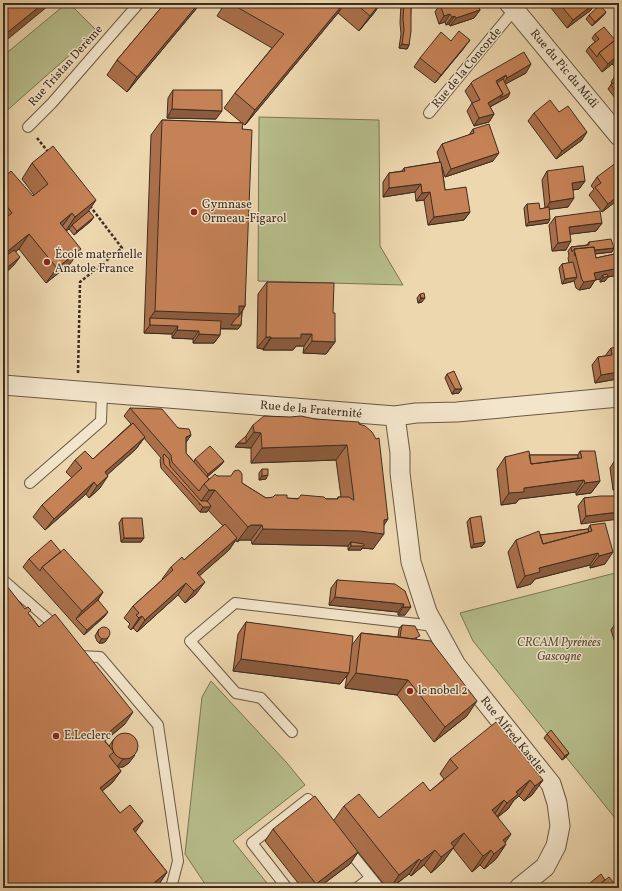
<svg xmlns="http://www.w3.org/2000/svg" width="622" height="891" font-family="Vollkorn,serif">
  <rect width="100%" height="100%" fill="#edd7af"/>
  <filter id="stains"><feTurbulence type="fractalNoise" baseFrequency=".005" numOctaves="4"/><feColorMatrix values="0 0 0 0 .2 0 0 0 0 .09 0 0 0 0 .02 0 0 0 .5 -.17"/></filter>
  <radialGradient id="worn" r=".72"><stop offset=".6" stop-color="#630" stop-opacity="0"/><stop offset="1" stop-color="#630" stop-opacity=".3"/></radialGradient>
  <path fill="#b7be8c" stroke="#7a7656" d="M67,3H69L97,31L3,114V56Z
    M259,117L379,120L380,246L403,285L258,281Z
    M619,572V823L473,641L460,613Z
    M211,681L287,763L305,785L233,841L271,888H207V887L185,854L202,697Z"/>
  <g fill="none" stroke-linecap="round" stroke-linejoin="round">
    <defs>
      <path id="service" d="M429,113L514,10
        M28,127L52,103L139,3
        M30,483L101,421L102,393
        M3,580L50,621L58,629
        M77,652L80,656L100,657L158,725L178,861L171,888
        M292,732L261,698L236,693L190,641L235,603L435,626
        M346,847L379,888
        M287,888L252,843L308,799L318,811
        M357,888L370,878"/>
      <path id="minor" d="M509,3L619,136
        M3,385L395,416L416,413L457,412L619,397
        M395,416L400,453V473L411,562L427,612L456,665L551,784L557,803L560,826L556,846L545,867L519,888"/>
    </defs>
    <use href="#service" stroke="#695844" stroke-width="12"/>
    <use href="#minor" stroke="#695844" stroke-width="21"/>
    <path stroke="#3d2d20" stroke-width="2.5" stroke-dasharray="3 2" stroke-linecap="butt" d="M37,138L49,153
      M78,373L80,282L122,248L90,206"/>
    <use href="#service" stroke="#f3e5cb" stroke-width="10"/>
    <use href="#minor" stroke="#f3e5cb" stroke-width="19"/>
  </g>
  <path fill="#aa704b" stroke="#3d2d20" d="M96,3H105L101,7Z
    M165,3H201L127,92L107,75L117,60Z
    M225,3H307L309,4L310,3H381L374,13L359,31L338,13L245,125L242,123L245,306L242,312L241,325L238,329H220V335L214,343H193V339L172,338V334L144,333L151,135L162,120L242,123L224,108L235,93L272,48L217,16Z
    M401,3H421L419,5L411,8L409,45L407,49L399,48L401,34L400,23Z
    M441,3H477L480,10L474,18L450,26L449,24L446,25L445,22L439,24L435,12L440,4H442Z
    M547,3H595L591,10L567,28Z
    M606,12L603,16L592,26L586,19L589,15Z
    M595,34L615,40L619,37V65L616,68L612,64L602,72L586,51L589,47L595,42L592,38Z
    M464,48L435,83L414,67L420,58Z
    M619,70V103L608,89L612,83L611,82Z
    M526,73L505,84L508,97L490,107L494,114L489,122L474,126L467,111L472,103L465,91L473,81Z
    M173,90L216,119L167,118L168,98Z
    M559,112L582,140L556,159L528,121L534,113Z
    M473,129L493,161L445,177L442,167L445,190L470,212L464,220L428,225L424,200L416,201L415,192L383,197V182L389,173L402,171L404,168L440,162L437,152L442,144L469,135Z
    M32,163L89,211L91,221L74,235L69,229L66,231L70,264L46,283L19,249L16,251L14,265L3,275V178L33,196L34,195L22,179Z
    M547,171L585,181L579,189L573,190L568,207L549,209L548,223L526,226L524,208L527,204L540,209L545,208L542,180Z
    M597,177L619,199L602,212L589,195L594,189L591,186Z
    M555,217L602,223L596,231L570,234L566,250L552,251L549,225Z
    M589,242L614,248L612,252L595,254L596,258L619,253V279L618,275L608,277L605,281L600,282V279L595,280L590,288L579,290L576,288L574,281L562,284L559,268L562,264L569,263L568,258L569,256L568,251L571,247L587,245Z
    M267,282L333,313L335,342L326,354L303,353L304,346H296L293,350H263V349L257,348L258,294Z
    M420,294L422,302L418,303L417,298Z
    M611,348L617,379L595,383L592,365L598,357L605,356Z
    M447,374L459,393L452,394L445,378Z
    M130,408L178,428L191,435L186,442V453L194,462L195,459L224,461L221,465L207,477L209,479L217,476L242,483L266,498L337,499L338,497H341L336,460L251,463V448L235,447L246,436L253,425L315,419L359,424L384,525L373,549L362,548L361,550H348V546L252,544L251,540H240L237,542L236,540L229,550L199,576L196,594L185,603L178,595L137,632L133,628L131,630L128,627L130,624L124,618L133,606L163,579H162L171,567L184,560L223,526L208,510L207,512H200L161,468L160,460L161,458L144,438L136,449L107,475L100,488L89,498L86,494L45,530L33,517L42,505L72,478L66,472L75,460L93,459L131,424L124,416Z
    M580,451L600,481L591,493L576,495V492L519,499L516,503L501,505L497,469L505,457L529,455H578Z
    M619,459V489L613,490L610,468L615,460Z
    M262,469L266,479L259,480V473Z
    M619,496L581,524L578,506L584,498Z
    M122,518L141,542H121L119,523Z
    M470,518L485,542L482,546L471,548L467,522Z
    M590,525L605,564L590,568V565L535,579L531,584L517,588L508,552L516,540L540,535L588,529Z
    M61,552L103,592L98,600L105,616L84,635L23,567L29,559Z
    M337,580L405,591V615H398V612L329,605L331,588Z
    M29,614L39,627L125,724L105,741L109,746L114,739L129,763L123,767H118L121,771L112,783L102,791L120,813L143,821L135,832L167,872L159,884L3,888Z
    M619,618V655L611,630Z
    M246,622L352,645L361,633L398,637L399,629L402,625L417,639L467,716L434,742L397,695L345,688L347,675L340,684L233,671L238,634Z
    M99,629L106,641L103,643H99L97,641L95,636Z
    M547,734L569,753L566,757L562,760L544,738Z
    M450,759L543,780L532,795L524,801L519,796L514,800L508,809L498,817L505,843L506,844L496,859L484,869L480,865L472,872L453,848L443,862L431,873L424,865L411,876L409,874L391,888H387L358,852L350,864L318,888H302L265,841L273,829L334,820L344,806L379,818L430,791L444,779L440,774Z"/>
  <path fill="#8b5b3d" stroke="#3d2d20" d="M44,3H50L48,6L3,43V36Z
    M199,3H201L127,92L137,77Z
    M344,3H345L338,13L245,125L255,110Z
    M380,3H381L374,13L359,31L370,16Z
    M416,3H421L419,5L408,9L411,5Z
    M595,3L591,10L567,28L573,20Z
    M480,10L474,18L450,26L456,18Z
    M606,12L603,16L592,26L595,22Z
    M450,14L445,22L439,24L444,16Z
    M455,16L449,24L446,25L452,17Z
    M470,40L464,48L435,83L441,75Z
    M402,44L409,45L407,49L399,48Z
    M618,55L612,64L602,72L608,64Z
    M531,64L526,73L502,86L507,78Z
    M506,75L500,83L493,85L496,81Z
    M510,93L508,97L482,111L488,103L503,94Z
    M172,109L222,111L216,119L167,118Z
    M494,114L489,122L474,126L479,118Z
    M587,132L582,140L556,159L562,151Z
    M499,153L493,161L445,177L451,169Z
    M585,181L579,189L566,191L572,183Z
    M421,184L415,192L383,197L389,188Z
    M430,192L424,200L416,201L422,193Z
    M619,195V199L602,212L608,204Z
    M574,198L568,207L545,210L550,202Z
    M96,200L86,215L72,225L69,229L65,232L75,217Z
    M470,212L464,220L428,225L434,217Z
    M72,213L61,228L60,223Z
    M94,217L91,221L74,235L77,231Z
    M550,219L548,223L526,226L529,222Z
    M602,223L596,231L564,235L569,227Z
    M29,234L19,249L3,262V255Z
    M571,241L566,250L552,251L558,243Z
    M614,248L612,252L575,256L574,253Z
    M81,249L70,264L46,283L57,268Z
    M20,257L14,265L3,275V271Z
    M619,268V274L618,275L608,277L605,281L600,282L603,278V275L600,279L595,280L590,288L579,290L584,282L594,273Z
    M577,277L574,281L562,284L565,279Z
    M421,298H425L422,302L418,303Z
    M239,306H245L235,322L241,325L238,329L177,327L178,326L172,334L144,333L150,325V318L155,311Z
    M177,330L199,331L193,339L172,338Z
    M199,334L220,335L214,343H193Z
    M301,334H312L304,346H296L293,350H263L271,338Z
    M266,337H271L263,349L257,348Z
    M312,341L335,342L326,354L303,353Z
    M619,372V377L617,379L595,383L601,375Z
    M455,389H462L459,393L452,394Z
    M254,432L261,433L251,448L235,447L238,443H246Z
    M191,435L185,444L186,437Z
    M145,437L136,449L97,484L105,472Z
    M347,445L336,460L251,463L262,448Z
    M224,461L221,465L206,478L208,474Z
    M268,475L266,479L259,480L262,476Z
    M108,476L100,488L89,498L97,486Z
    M584,480L576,492L519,499L516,503L501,505L509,493L524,488Z
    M600,481L591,493L576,495L585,483Z
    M94,482L86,494L45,530L54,519Z
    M619,482V489L613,490Z
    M209,490H215L204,506L199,504Z
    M211,506L207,512H200L203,507Z
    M619,512V519L581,524L586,516Z
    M388,519L379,533L384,534L373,549L362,548L361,550H348L351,546V542L348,546L252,544L263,529Z
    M251,525H262L251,540H240L237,542L248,527Z
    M124,538H144L141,542H121Z
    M237,538L229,550L189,585L197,573Z
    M485,542L482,546L471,548L474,544Z
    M613,552L605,564L590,568L599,556Z
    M598,553L590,565L535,579L531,584L517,588L525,576L539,568Z
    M205,582L196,594L185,603L194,591Z
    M186,583L178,595L137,632L145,620Z
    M103,592L95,604L76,619L82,611Z
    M335,597L404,604L398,612L329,605Z
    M403,607H411L405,615H398Z
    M108,612L105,616L84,635L87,630Z
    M142,616L133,628L131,630L139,618Z
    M109,636L106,641L103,643H99L102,638Z
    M241,659L349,673L340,684L233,671Z
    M356,673L408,680L397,695L345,688Z
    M477,701L467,716L434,742L445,727Z
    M133,712L125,724L94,749L102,738Z
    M569,753L566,757L562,760L565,756Z
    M135,755L129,763L123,767H117L123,759Z
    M121,771L112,783L91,800L100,788Z
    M530,780L519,796L514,800L508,809L496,818L507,803L516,792Z
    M543,780L532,795L524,801L535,786Z
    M504,800L494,815L492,810Z
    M143,821L135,833L133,829Z
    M464,833L443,862L431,873L451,843Z
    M511,834L501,849L506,844L496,859L484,869L503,840Z
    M435,850L424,865L411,876L421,861Z
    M491,850L480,865L472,872L483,856Z
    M358,852L350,864L318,888H314L316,884Z
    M419,859L409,874L391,888H390L399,875Z
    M167,872L159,884L154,888H148Z"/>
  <path fill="#c68257" stroke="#3d2d20" d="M3,3H44L3,36Z
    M165,3H199L137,77L117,60Z
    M230,3H307L309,4L310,3H344L255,110L235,93L284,34Z
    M355,3H380L370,16Z
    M404,3H416L411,5V31L409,45L402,44L404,30V29L403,19Z
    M443,3H477L480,10L456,18L455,16L452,17L450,14L444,16L440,4Z
    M559,3H595L573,20Z
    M600,5L606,12L595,22L589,15Z
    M604,27L615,40L599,53L597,57L589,47L599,39L595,34Z
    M459,31L470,40L441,75L420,58L441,32L451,41Z
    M619,37V57L618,55L608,64L599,53Z
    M524,52L531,64L507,78L506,75L496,81L503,94L488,103L494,114L479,118L472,103L480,100L471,83L473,81Z
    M503,79L510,93L500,98L503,94L497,83Z
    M613,83L619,90V95L611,85Z
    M173,90H222V111L172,109Z
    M550,100L559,112L568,106L587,132L562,151L534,113Z
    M162,120L243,123L242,129L252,130L245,306H239V314L155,311Z
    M489,124L499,153L451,169L442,144L474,133L473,129Z
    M53,146L96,200L75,217L72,213L60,223L81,249L57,268L29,234L3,255V220L12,213L3,201V178L11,171L33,196L48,184L32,163Z
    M441,162L445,190L466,187L470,212L434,217L430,192L422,193L421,184L389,188V173L405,171L404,168Z
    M617,162L619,165V195L608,204L595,187L601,183L597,177Z
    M583,166L585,181L572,183L574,198L550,202L547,171Z
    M539,203L540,209L549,207L550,219L529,222L527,204Z
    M89,211L94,217L77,231L72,225Z
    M600,211L602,223L569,227L571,241L558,243L555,217Z
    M611,239L614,248L595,250L594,247L574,249L572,252L571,247L589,245V242Z
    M594,247L596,258L619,253V268L594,273L596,280L584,282L582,280L574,249Z
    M14,250L20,257L3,271V258Z
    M573,262L577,277L565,279L562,264Z
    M607,274L608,276L603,278V275Z
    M267,282L334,283L333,313H335V342L312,341V334H301V338H271V337H266Z
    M424,293L425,298H421L420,294Z
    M242,312L241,325H231L237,317H238Z
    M150,318L221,321L220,335L199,334V331L177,330L178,326L150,325Z
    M619,347V372L601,375L598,357L612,355L611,348Z
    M454,371L462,389H455L447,374Z
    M130,408L162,409L178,428L189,429L190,431L191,435L186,437V453L209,479L204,484L199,491L172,462L171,455Z
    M264,416L290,417L301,416L315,419L359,422V424L365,426L372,432L376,439L379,438L388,519L384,520V534L359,531L263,529L262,525H251L248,527L215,490H209L204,484L215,474L217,476H231L234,471L238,470L240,471L242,474V483L266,498L273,497L275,495H287V498L298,499L301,495L324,497L326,499H338V497H349L353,500H354L347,445L262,448L261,433L254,432L253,425Z
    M133,423L145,437L105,472L108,476L97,486L94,482L54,519L42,505L82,468L75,460L85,451L93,459Z
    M246,436V443H238Z
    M210,446L224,461L208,474L195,459Z
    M529,451L531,464L582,458L580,451H595L600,481L585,483L584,480L524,488V492L509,493L505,457Z
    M164,454L169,459L170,466L201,501H207L211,506L209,507H203L164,464L163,456Z
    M529,455H578V458L531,464Z
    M619,459V482L615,460Z
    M262,469H268V475L262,476Z
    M600,496H619V512L586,516L584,498Z
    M481,516L485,542L474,544L470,518Z
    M122,518H142L144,538H124Z
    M605,523L613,552L599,556L598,553L539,568L540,572L525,576L516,540L539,531L543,544L592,531L590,525Z
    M225,524L237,538L197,573L205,582L194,591L186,583L145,620L142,616L139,618L136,615L139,613L133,606L173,570L171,567L182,557L184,560Z
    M588,529L589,532L543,544L540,535Z
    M51,540L61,552L42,567L40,571L29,559Z
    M351,542L364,544V546H351Z
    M64,549L103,592L82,611L42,567Z
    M337,580L395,584L405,591L411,607H403L404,604L335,597Z
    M3,581L25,609L28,607L31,610L28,613L39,627L55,614L133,712L102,738L114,752L109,756L121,771L100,788L120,813L130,805L143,821L133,829L167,872L148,888H3Z
    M98,600L108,612L87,630L76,619Z
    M246,622L353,636L349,673L241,659Z
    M402,625L415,626L420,636L413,639L400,637Z
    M98 633a6 6 0 1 1 12 0a6 6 0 1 1-12 0Z
    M361,633L431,641L477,701L445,727L408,680L356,673Z
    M496,722L543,780L535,786L530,780L516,792L518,794L507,803L504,800L492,810L511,834L503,840L506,844L494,854L491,850L483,856L464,833L451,843L454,847L441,857L435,850L421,861L419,859L399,875L344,806L359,794L379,818L423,782L430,791L458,768L450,759Z
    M551,730L569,753L565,756L547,734Z
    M112 746a13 13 0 1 1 26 0a13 13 0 1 1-26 0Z
    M315,796L358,852L316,884L273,829Z
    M601,874L605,880L595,888H584Z
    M609,877L618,888H595Z"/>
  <g fill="#8f2418" stroke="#f3e5cb" stroke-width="1.5">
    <circle cx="194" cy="212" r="4"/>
    <circle cx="47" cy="262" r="4"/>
    <circle cx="410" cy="691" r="4"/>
    <circle cx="56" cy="736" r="4"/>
  </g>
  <g text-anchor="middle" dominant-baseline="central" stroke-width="3" stroke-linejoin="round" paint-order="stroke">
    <g font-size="12" fill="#3d2d20" stroke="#f3e5cb">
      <text transform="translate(66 66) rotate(-48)">Rue Tristan Derème</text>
      <text transform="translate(467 68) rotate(-50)">Rue de la Concorde</text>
      <text transform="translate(564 69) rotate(50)">Rue du Pic du Midi</text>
      <text transform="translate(311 410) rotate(5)">Rue de la Fraternité</text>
      <text transform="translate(513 736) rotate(51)">Rue Alfred Kastler</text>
    </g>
    <g font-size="12" fill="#3d2d20" stroke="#f3e5cb" text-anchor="start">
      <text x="202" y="205">Gymnase<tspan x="202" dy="14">Ormeau-Figarol</tspan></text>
      <text x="55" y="255">École maternelle<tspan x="55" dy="14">Anatole France</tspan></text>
      <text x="418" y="691">le nobel 2</text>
      <text x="64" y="736">E.Leclerc</text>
    </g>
    <g font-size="12" font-style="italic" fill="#554a36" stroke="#f3e5cb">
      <text x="559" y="643">CRCAM Pyrénées<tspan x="559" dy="14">Gascogne</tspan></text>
    </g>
  </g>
  <rect width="622" height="891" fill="none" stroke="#edd7af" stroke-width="16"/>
  <rect x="4" y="4" width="614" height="883" fill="none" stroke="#3d2d20" stroke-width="2"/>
  <rect x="8" y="8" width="606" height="875" fill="none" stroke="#3d2d20"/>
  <rect width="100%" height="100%" filter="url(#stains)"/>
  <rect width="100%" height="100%" fill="url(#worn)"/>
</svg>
